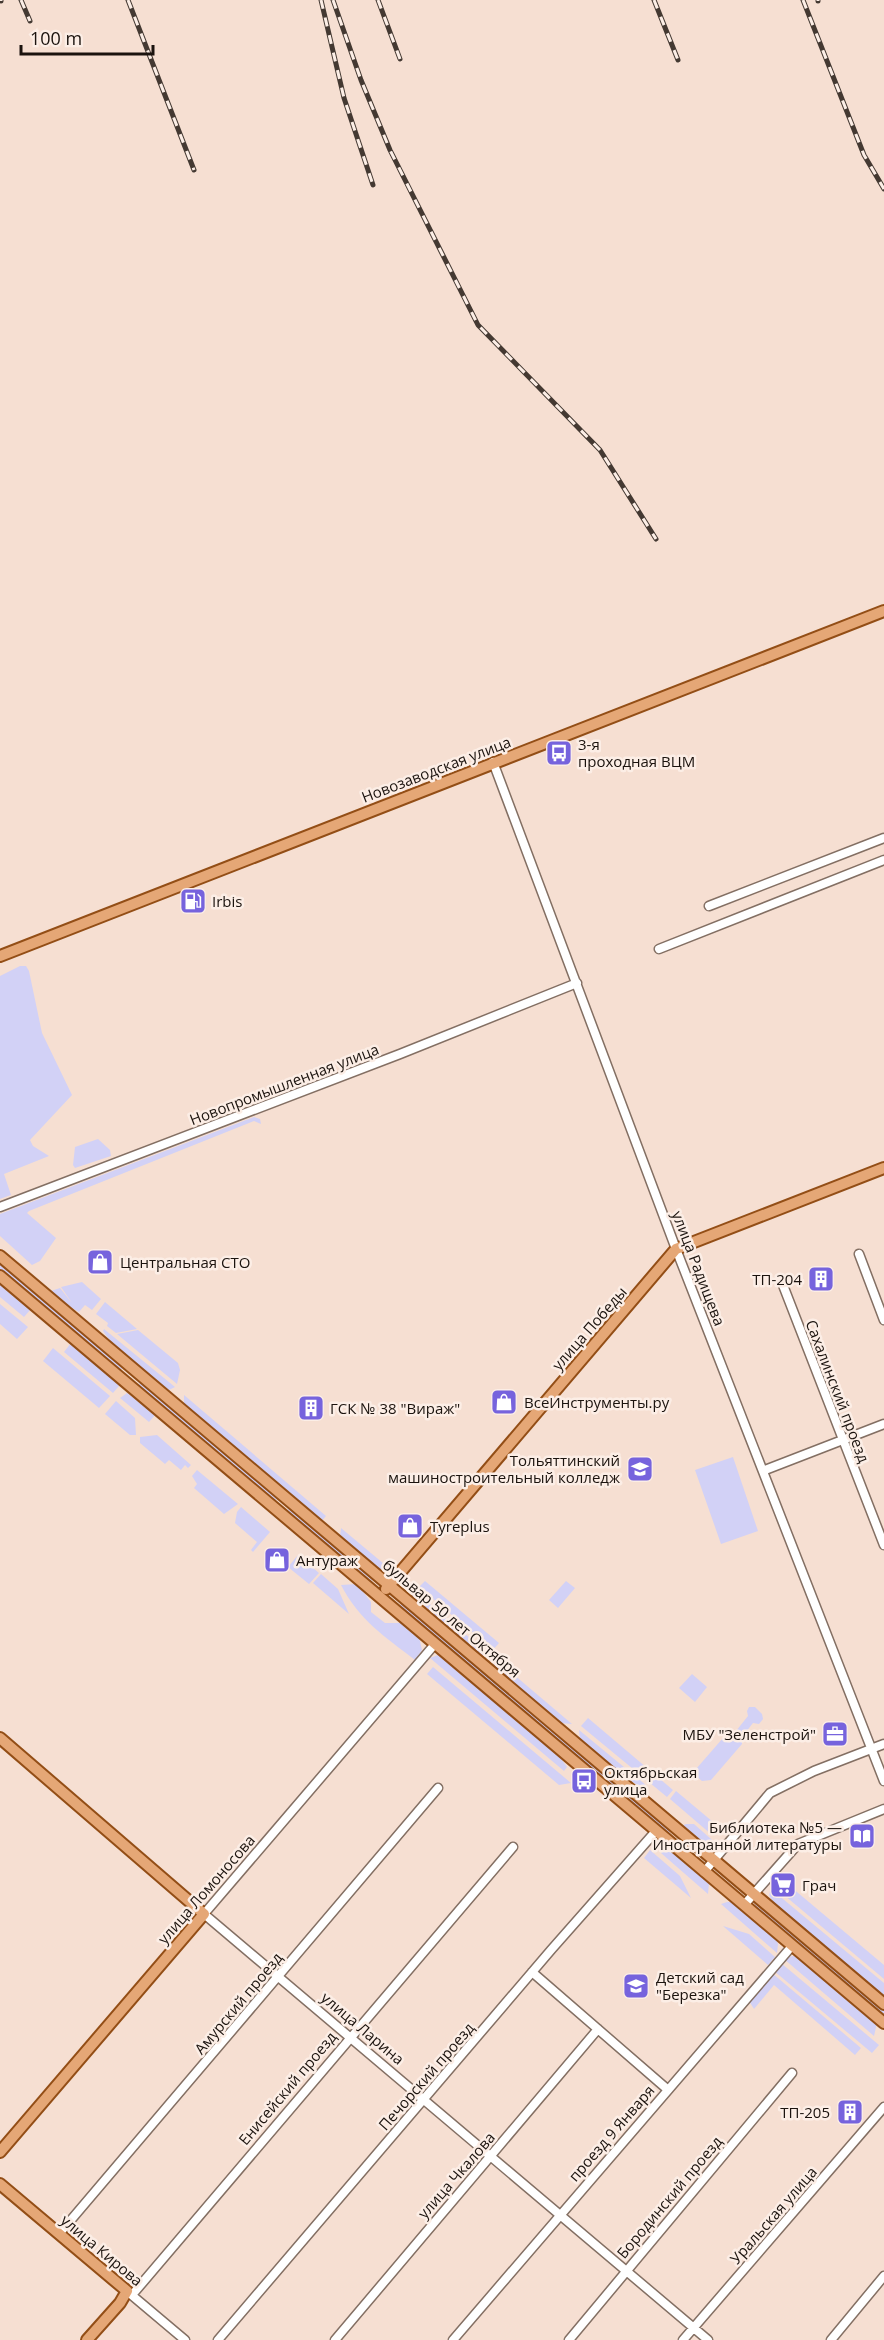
<svg xmlns="http://www.w3.org/2000/svg" width="884" height="2340" font-family="'Open Sans',sans-serif">
  <rect width="100%" height="100%" fill="#f6dfd2"/>
  <path fill="#d2d1f6" d="M20,966H26L29,971L42,1033L72,1095L30,1140L33,1146L49,1156L4,1174L11,1195L0,1199V976Z
    M254,1117L260,1119L261,1124L254,1121L29,1211L27,1213L56,1238L40,1261L32,1265L0,1236V1214Z
    M98,1139L110,1150L111,1156L75,1168L73,1165L75,1147Z
    M0,1261L122,1365V1369L116,1368L0,1270Z
    M82,1282L101,1299L92,1310L85,1305L79,1312L65,1304L51,1291L60,1288L72,1303L61,1287Z
    M0,1283L31,1309L24,1317L0,1297Z
    M105,1302L137,1329L116,1333L107,1326L108,1323L96,1314Z
    M0,1304L28,1327L17,1339L0,1324Z
    M104,1329L175,1387L169,1390L164,1388L113,1345L103,1331Z
    M138,1330L178,1363L180,1370L177,1384L117,1334Z
    M71,1343L118,1382L119,1386L113,1393L64,1352Z
    M53,1348L110,1396L99,1408L43,1361Z
    M141,1382L277,1497L276,1500H272L137,1386Z
    M127,1393L156,1414L149,1422L120,1398Z
    M184,1395L326,1516L321,1522L184,1405Z
    M116,1401L135,1418L136,1435H130L105,1414Z
    M157,1435L191,1465L188,1468L185,1465L181,1470L169,1460L165,1464L140,1443V1437Z
    M733,1457L758,1531L721,1544L695,1470Z
    M197,1470L238,1504L224,1514L194,1488L197,1484L192,1476Z
    M241,1507L270,1532L253,1552L251,1550L257,1542L235,1523L237,1512Z
    M290,1508L372,1576V1581L288,1513L287,1510Z
    M341,1528L396,1574H384L340,1537Z
    M298,1555L319,1573L309,1584L288,1567Z
    M321,1574L338,1589L349,1614L313,1583Z
    M425,1581L499,1643L493,1650L419,1587Z
    M566,1581L575,1588L558,1608L549,1600Z
    M357,1584L371,1602V1612L385,1623H402L419,1637L422,1650L415,1660C384,1636 359,1620 341,1585Z
    M412,1589L490,1655H478L413,1601Z
    M401,1604H404L672,1830L667,1835L399,1607Z
    M438,1655L557,1753L567,1767L564,1771L430,1658Z
    M494,1658L572,1724L560,1723L495,1669Z
    M433,1667L571,1783L559,1785L427,1674Z
    M692,1674L707,1687L695,1702L679,1688Z
    M749,1707H755L762,1714L763,1719L759,1724L753,1723L742,1737V1744L711,1780L702,1781L696,1776V1769L730,1730L736,1731L748,1716L747,1711Z
    M588,1718L673,1790L667,1797L581,1726Z
    M579,1730L647,1786L645,1789L625,1778L580,1741Z
    M676,1791L719,1827L712,1835L670,1799Z
    M686,1824H694L719,1846L704,1844L682,1826Z
    M666,1847L709,1883L708,1894L661,1853Z
    M650,1850L680,1876L691,1898L644,1858Z
    M791,1887L884,1965V1979L784,1895Z
    M771,1889L884,1983V1998L774,1904L769,1895Z
    M727,1902H733L776,1938L778,1944L777,1953L721,1904Z
    M755,1904L884,2010V2017L754,1907Z
    M723,1926L749,1934L775,1957L768,1965Z
    M796,1955L877,2023L874,2036L784,1959Z
    M781,1963L879,2045L872,2053L774,1971Z
    M772,1973L861,2048L855,2055L774,1985L754,2009L749,2001Z"/>
  <g fill="none" stroke-linecap="round" stroke-linejoin="round">
    <defs>
      <path id="minor" d="M493,762L676,1249L884,1781
        M709,906L884,838
        M659,949L884,860
        M0,1207L400,1054L577,983
        M859,1254L884,1320
        M781,1280L884,1545
        M765,1470L884,1424
        M435,1644L204,1914L708,2340
        M704,1872L770,1793L814,1771L884,1744
        M744,1905L798,1844L884,1809
        M532,1972L667,2089
        M59,2234L438,1788
        M128,2292L185,2340
        M132,2295L513,1847
        M218,2340L551,1950L656,1831
        M335,2340L598,2029
        M453,2340L792,1946
        M569,2340L792,2073
        M683,2340L884,2107
        M831,2340L884,2276"/>
      <path id="major" d="M0,956L884,611
        M0,1256L884,2004
        M0,1276L884,2023
        M386,1589L676,1249L884,1168
        M0,1738L204,1914L0,2152
        M0,2184L127,2291L120,2303L87,2340"/>
    </defs>
    <use href="#minor" stroke="#836f63" stroke-width="11"/>
    <use href="#major" stroke="#934e16" stroke-width="14"/>
    <use href="#minor" stroke="#fff" stroke-width="8"/>
    <use href="#major" stroke="#e5a776" stroke-width="10"/>
    <defs>
      <path id="rail" d="M1,0V1
        M21,0L30,21
        M128,0L194,170
        M321,0L344,98L373,185
        M333,0L361,80L390,150L478,325L600,450L656,539
        M378,0L400,59
        M654,0L678,60
        M803,0L864,155L884,189
        M818,0V1"/>
    </defs>
    <use href="#rail" stroke="#443932" stroke-width="5"/>
    <use href="#rail" stroke="#fceee6" stroke-width="3" stroke-dasharray="9" stroke-linecap="butt"/>
  </g>
  <defs>
    <symbol id="bus-square" viewBox="-11 -11 22 22"><rect x="-9" y="-9" width="18" height="18" rx="4" fill="#7663dd" stroke="#fceee6"/><path d="M-5-6H5V4H4V6H2V4H-2V6H-4V4H-5ZM-3.5-4V0h7V-4ZM-3.5 1.2v1.5H-2V1.2ZM2 1.2v1.5H3.5V1.2Z" fill="#fff"/></symbol>
    <symbol id="fuel-square" viewBox="-11 -11 22 22"><rect x="-9" y="-9" width="18" height="18" rx="4" fill="#7663dd" stroke="#fceee6"/><path d="M-5.5-6h7V0h2V4h1.3V-2.5L3-4.5l.8-.8L6-3V5H2.5V1h-1V6h-7ZM-4.2-4.7v3.2H.2V-4.7Z" fill="#fff"/></symbol>
    <symbol id="shop-square" viewBox="-11 -11 22 22"><rect x="-9" y="-9" width="18" height="18" rx="4" fill="#7663dd" stroke="#fceee6"/><path d="M-5-2.5h2.3a2.7 3.5 0 0 1 5.4 0H5L5.5 6h-11ZM-1.5-2.5h3a1.5 2.3 0 0 0-3 0Z" fill="#fff"/></symbol>
    <symbol id="building-square" viewBox="-11 -11 22 22"><rect x="-9" y="-9" width="18" height="18" rx="4" fill="#7663dd" stroke="#fceee6"/><path d="M-4-6H4V6H1V3H-1V6H-4ZM-2.5-4.3h1.7v1.8h-1.7ZM.8-4.3h1.7v1.8H.8ZM-2.5-1h1.7V.8h-1.7ZM.8-1h1.7V.8H.8Z" fill="#fff"/></symbol>
    <symbol id="university-square" viewBox="-11 -11 22 22"><rect x="-9" y="-9" width="18" height="18" rx="4" fill="#7663dd" stroke="#fceee6"/><path d="M0-5L7-2L0 1L-7-2ZM-4 1L0 2.5L4 1V4Q0 6-4 4Z" fill="#fff"/></symbol>
    <symbol id="office-square" viewBox="-11 -11 22 22"><rect x="-9" y="-9" width="18" height="18" rx="4" fill="#7663dd" stroke="#fceee6"/><path d="M-6-3h4V-5.5h4V-3h4V5H-6ZM-1-4.5V-3h2v-1.5ZM-6 0V1H6V0Z" fill="#fff"/></symbol>
    <symbol id="library-square" viewBox="-11 -11 22 22"><rect x="-9" y="-9" width="18" height="18" rx="4" fill="#7663dd" stroke="#fceee6"/><path d="M-6-4Q-3-5.5-.7-3.5V5Q-3 3-6 4ZM6-4Q3-5.5 .7-3.5V5Q3 3 6 4Z" fill="#fff"/></symbol>
    <symbol id="supermarket-square" viewBox="-11 -11 22 22"><rect x="-9" y="-9" width="18" height="18" rx="4" fill="#7663dd" stroke="#fceee6"/><path d="M-6-5.5h2.5l.6 2H6L4.5 2H-2.5L-4.4-4H-6ZM-1.5 3.2a1.3 1.3 0 1 0 .1 0ZM3 3.2a1.3 1.3 0 1 0 .1 0Z" fill="#fff"/></symbol>
    <symbol id="school-square" viewBox="-11 -11 22 22"><rect x="-9" y="-9" width="18" height="18" rx="4" fill="#7663dd" stroke="#fceee6"/><path d="M0-5L7-2L0 1L-7-2ZM-4 1L0 2.5L4 1V4Q0 6-4 4Z" fill="#fff"/></symbol>
  </defs>
  <g fill-rule="evenodd">
    <use href="#bus-square" x="544" y="738" width="30" height="30"/>
    <use href="#fuel-square" x="178" y="886" width="30" height="30"/>
    <use href="#shop-square" x="85" y="1247" width="30" height="30"/>
    <use href="#building-square" x="806" y="1264" width="30" height="30"/>
    <use href="#shop-square" x="489" y="1387" width="30" height="30"/>
    <use href="#building-square" x="296" y="1393" width="30" height="30"/>
    <use href="#university-square" x="625" y="1454" width="30" height="30"/>
    <use href="#shop-square" x="395" y="1511" width="30" height="30"/>
    <use href="#shop-square" x="262" y="1545" width="30" height="30"/>
    <use href="#office-square" x="820" y="1719" width="30" height="30"/>
    <use href="#bus-square" x="569" y="1766" width="30" height="30"/>
    <use href="#library-square" x="847" y="1821" width="30" height="30"/>
    <use href="#supermarket-square" x="768" y="1870" width="30" height="30"/>
    <use href="#school-square" x="621" y="1971" width="30" height="30"/>
    <use href="#building-square" x="835" y="2097" width="30" height="30"/>
  </g>
  <g text-anchor="middle" dominant-baseline="central" stroke-width="5" stroke-linejoin="round" paint-order="stroke">
    <g font-size="15" fill="#1b130e" stroke="#fceee6" text-anchor="start">
      <text x="578" y="744">3-я<tspan x="578" dy="17">проходная ВЦМ</tspan></text>
      <text x="212" y="901">Irbis</text>
      <text x="120" y="1262">Центральная СТО</text>
      <text x="802" y="1279" text-anchor="end">ТП-204</text>
      <text x="524" y="1402">ВсеИнструменты.ру</text>
      <text x="330" y="1408">ГСК № 38 "Вираж"</text>
      <text x="620" y="1460" text-anchor="end">Тольяттинский<tspan x="620" dy="17">машиностроительный колледж</tspan></text>
      <text x="430" y="1526">Tyreplus</text>
      <text x="296" y="1560">Антураж</text>
      <text x="816" y="1734" text-anchor="end">МБУ "Зеленстрой"</text>
      <text x="604" y="1772">Октябрьская<tspan x="604" dy="17">улица</tspan></text>
      <text x="842" y="1827" text-anchor="end">Библиотека №5 —<tspan x="842" dy="17">Иностранной литературы</tspan></text>
      <text x="802" y="1885">Грач</text>
      <text x="656" y="1977">Детский сад<tspan x="656" dy="17">"Березка"</tspan></text>
      <text x="830" y="2112" text-anchor="end">ТП-205</text>
    </g>
    <g font-size="15" fill="#1b130e" stroke="#fceee6">
      <text transform="translate(436 769) rotate(-21)">Новозаводская улица</text>
      <text transform="translate(284 1084) rotate(-21)">Новопромышленная улица</text>
      <text transform="translate(699 1268) rotate(69)">улица Радищева</text>
      <text transform="translate(589 1328) rotate(-49)">улица Победы</text>
      <text transform="translate(838 1391) rotate(69)">Сахалинский проезд</text>
      <text transform="translate(452 1618) rotate(40)">бульвар 50 лет Октября</text>
      <text transform="translate(206 1889) rotate(-49)">улица Ломоносова</text>
      <text transform="translate(238 2003) rotate(-50)">Амурский проезд</text>
      <text transform="translate(363 2028) rotate(40)">улица Ларина</text>
      <text transform="translate(426 2076) rotate(-49)">Печорский проезд</text>
      <text transform="translate(287 2088) rotate(-50)">Енисейский проезд</text>
      <text transform="translate(611 2133) rotate(-49)">проезд 9 Января</text>
      <text transform="translate(456 2175) rotate(-49)">улица Чкалова</text>
      <text transform="translate(669 2197) rotate(-50)">Бородинский проезд</text>
      <text transform="translate(773 2215) rotate(-49)">Уральская улица</text>
      <text transform="translate(102 2250) rotate(40)">улица Кирова</text>
    </g>
  </g>
  <path d="M21 45v9h132v-9" fill="none" stroke="#1b130e" stroke-width="3"/>
  <text x="30" y="45" font-size="18" fill="#1b130e" stroke="#fceee6" stroke-width="4.5" paint-order="stroke">100 m</text>
</svg>
